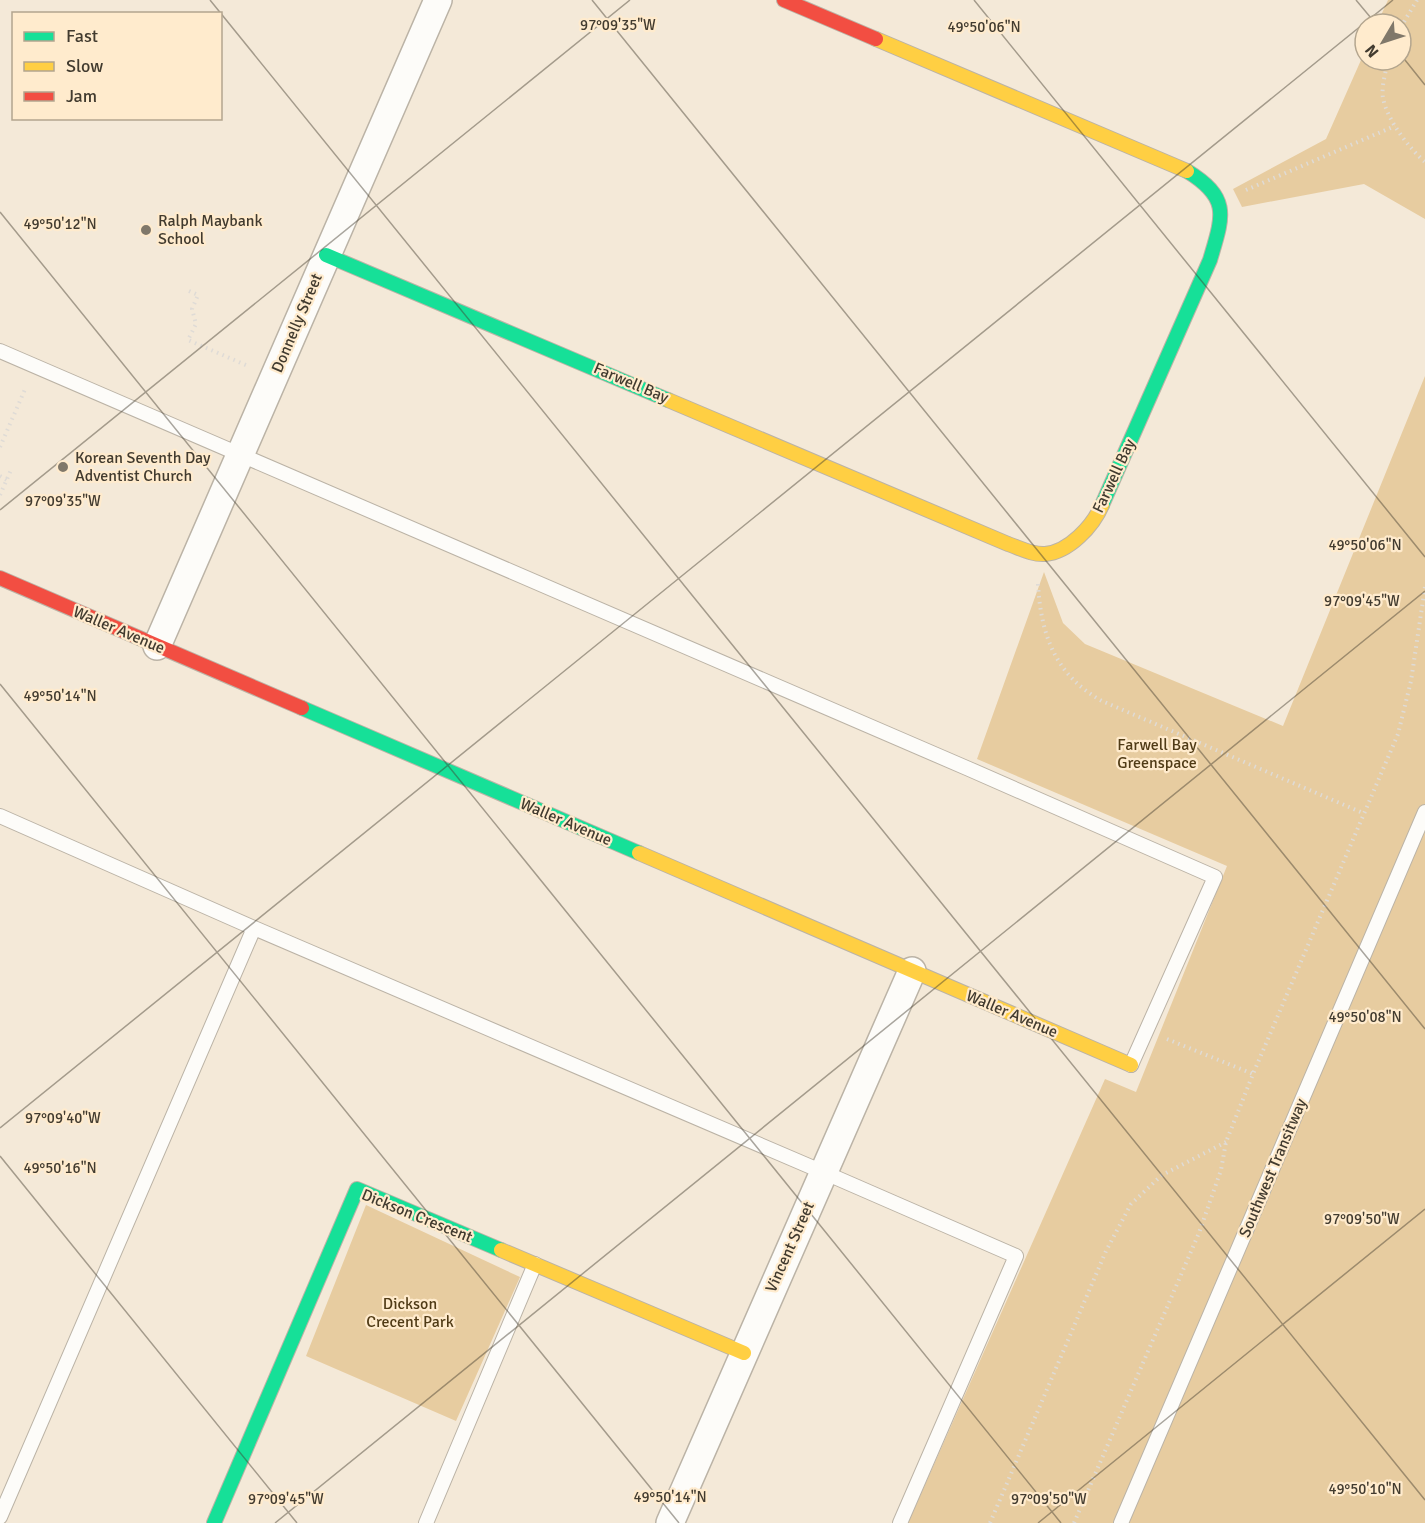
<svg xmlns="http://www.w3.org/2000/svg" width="1425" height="1523" font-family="Signika,sans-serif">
  <rect width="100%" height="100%" fill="#f4e9d8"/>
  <path fill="#e7cca0" d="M1388,0H1425V219L1364,184L1242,207L1233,189L1326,139L1365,51V60H1401V24H1377Z
    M1425,376V1523H908L1105,1079L1136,1092L1227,866L977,759L1044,572L1063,623L1085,644L1283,726Z
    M366,1205L520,1277L456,1421L306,1356Z"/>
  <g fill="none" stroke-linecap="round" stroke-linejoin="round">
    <defs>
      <path id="lane" d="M0,351L969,769L1215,877L1131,1065
        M0,816L254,928L823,1172L1016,1256L900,1523
        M0,1517L254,928
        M426,1523L535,1264
        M1121,1523L1425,812"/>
      <path id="street" d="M157,646L438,0
        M670,1523L912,971"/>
      <path id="fast" d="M326,255L668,400
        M1102,505L1210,260C1223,216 1231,198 1187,171
        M302,708L639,853
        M214,1523L357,1189L501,1250"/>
      <path id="slow" d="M876,39L1187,171
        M668,400L1008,544C1020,548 1032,555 1045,554C1069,552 1093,526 1102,505
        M639,853L1131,1065
        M501,1250L744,1353"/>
      <path id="jam" d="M784,0L876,39
        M0,578L302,708"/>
    </defs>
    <use href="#lane" stroke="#bbb3a6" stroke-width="16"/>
    <use href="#street" stroke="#bbb3a6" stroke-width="30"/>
    <use href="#fast" stroke="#bbb3a6" stroke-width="16"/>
    <use href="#slow" stroke="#bbb3a6" stroke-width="16"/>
    <use href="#jam" stroke="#bbb3a6" stroke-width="16"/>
    <path stroke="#dfdbd6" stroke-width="4" stroke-dasharray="1.5 4.5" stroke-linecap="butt" d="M1401,27L1417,0
      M1388,60C1386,71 1381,87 1383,98C1387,120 1409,148 1425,162
      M1246,190L1395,126
      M189,291L198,295L192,309L196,324L188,340L248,366
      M0,447L26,387
      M0,476L7,480
      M0,495L11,470
      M1038,584C1041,635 1055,675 1102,701L1363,813
      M1167,1039L1253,1074
      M990,1523L1106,1251L1131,1204L1162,1175L1226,1142
      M1074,1523L1199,1233L1221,1170L1226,1142L1253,1074L1398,734L1411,681L1425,587"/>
    <use href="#lane" stroke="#fdfcf9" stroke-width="14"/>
    <use href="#street" stroke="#fdfcf9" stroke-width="27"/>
    <use href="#fast" stroke="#16e098" stroke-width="14"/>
    <use href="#slow" stroke="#ffcf43" stroke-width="14"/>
    <use href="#jam" stroke="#f24e42" stroke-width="14"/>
  </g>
  <path fill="none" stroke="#423b2f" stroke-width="1.5" stroke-opacity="0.45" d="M210,0L1425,1500M592,0L1425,1029M974,0L1425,557M1356,0L1376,24M1401,55L1425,85M0,212L1061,1523M0,510L630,0M0,684L679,1523M0,1128L1393,0M0,1156L297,1523M275,1523L1425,591M1038,1523L1425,1209"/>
  <g fill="#80786a" stroke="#ffebcd" stroke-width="2">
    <circle cx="146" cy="230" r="6"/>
    <circle cx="63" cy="467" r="6"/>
  </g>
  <g text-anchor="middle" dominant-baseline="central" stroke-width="4.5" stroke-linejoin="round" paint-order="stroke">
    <g font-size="16" fill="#423b2f" stroke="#ffebcd" text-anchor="start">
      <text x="158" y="221">Ralph Maybank<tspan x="158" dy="18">School</tspan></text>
      <text x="75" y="458">Korean Seventh Day<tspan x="75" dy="18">Adventist Church</tspan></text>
    </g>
    <g font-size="16" fill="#423b2f" stroke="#ffebcd">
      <text transform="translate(297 323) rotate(-67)">Donnelly Street</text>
      <text transform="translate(631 383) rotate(23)">Farwell Bay</text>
      <text transform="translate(1114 476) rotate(-65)">Farwell Bay</text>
      <text transform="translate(119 630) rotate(23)">Waller Avenue</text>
      <text transform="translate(566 822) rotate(23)">Waller Avenue</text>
      <text transform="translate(1012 1014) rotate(23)">Waller Avenue</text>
      <text transform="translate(1273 1168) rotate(-67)">Southwest Transitway</text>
      <text transform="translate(417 1216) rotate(22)">Dickson Crescent</text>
      <text transform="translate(790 1247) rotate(-66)">Vincent Street</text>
    </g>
    <g font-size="16" fill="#503b16" stroke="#ffebcd">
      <text x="1157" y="745">Farwell Bay<tspan x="1157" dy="18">Greenspace</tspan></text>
      <text x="410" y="1304">Dickson<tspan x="410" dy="18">Crecent Park</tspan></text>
    </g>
  </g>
  <g font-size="15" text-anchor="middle" fill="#423b2f" stroke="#ffebcd" stroke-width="4.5" stroke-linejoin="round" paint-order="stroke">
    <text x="618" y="30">97°09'35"W</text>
    <text x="984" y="32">49°50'06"N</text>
    <text x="60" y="229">49°50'12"N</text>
    <text x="63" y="506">97°09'35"W</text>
    <text x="1365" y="550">49°50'06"N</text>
    <text x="1362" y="606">97°09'45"W</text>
    <text x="60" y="701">49°50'14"N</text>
    <text x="1365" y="1022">49°50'08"N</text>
    <text x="63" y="1123">97°09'40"W</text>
    <text x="60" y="1173">49°50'16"N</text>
    <text x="1362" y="1224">97°09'50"W</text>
    <text x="1365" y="1494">49°50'10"N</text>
    <text x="670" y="1502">49°50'14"N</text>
    <text x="286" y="1504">97°09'45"W</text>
    <text x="1049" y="1504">97°09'50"W</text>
  </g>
  <rect x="12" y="12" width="210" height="108" fill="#ffebcd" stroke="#b3a58e" stroke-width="1.5"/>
  <rect x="24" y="32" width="30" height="9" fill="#16e098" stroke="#b3a58e" stroke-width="1.5"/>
  <text x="66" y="42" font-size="18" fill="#423b2f">Fast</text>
  <rect x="24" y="62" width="30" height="9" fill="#ffcf43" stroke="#b3a58e" stroke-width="1.5"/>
  <text x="66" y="72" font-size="18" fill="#423b2f">Slow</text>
  <rect x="24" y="92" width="30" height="9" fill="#f24e42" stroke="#b3a58e" stroke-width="1.5"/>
  <text x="66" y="102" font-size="18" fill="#423b2f">Jam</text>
  <g transform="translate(1383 42) rotate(231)"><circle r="28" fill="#ffebcd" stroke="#b3a58e" stroke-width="1.5"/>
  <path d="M0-4.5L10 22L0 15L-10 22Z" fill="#80786a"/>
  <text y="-9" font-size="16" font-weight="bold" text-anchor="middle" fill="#423b2f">N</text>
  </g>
</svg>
